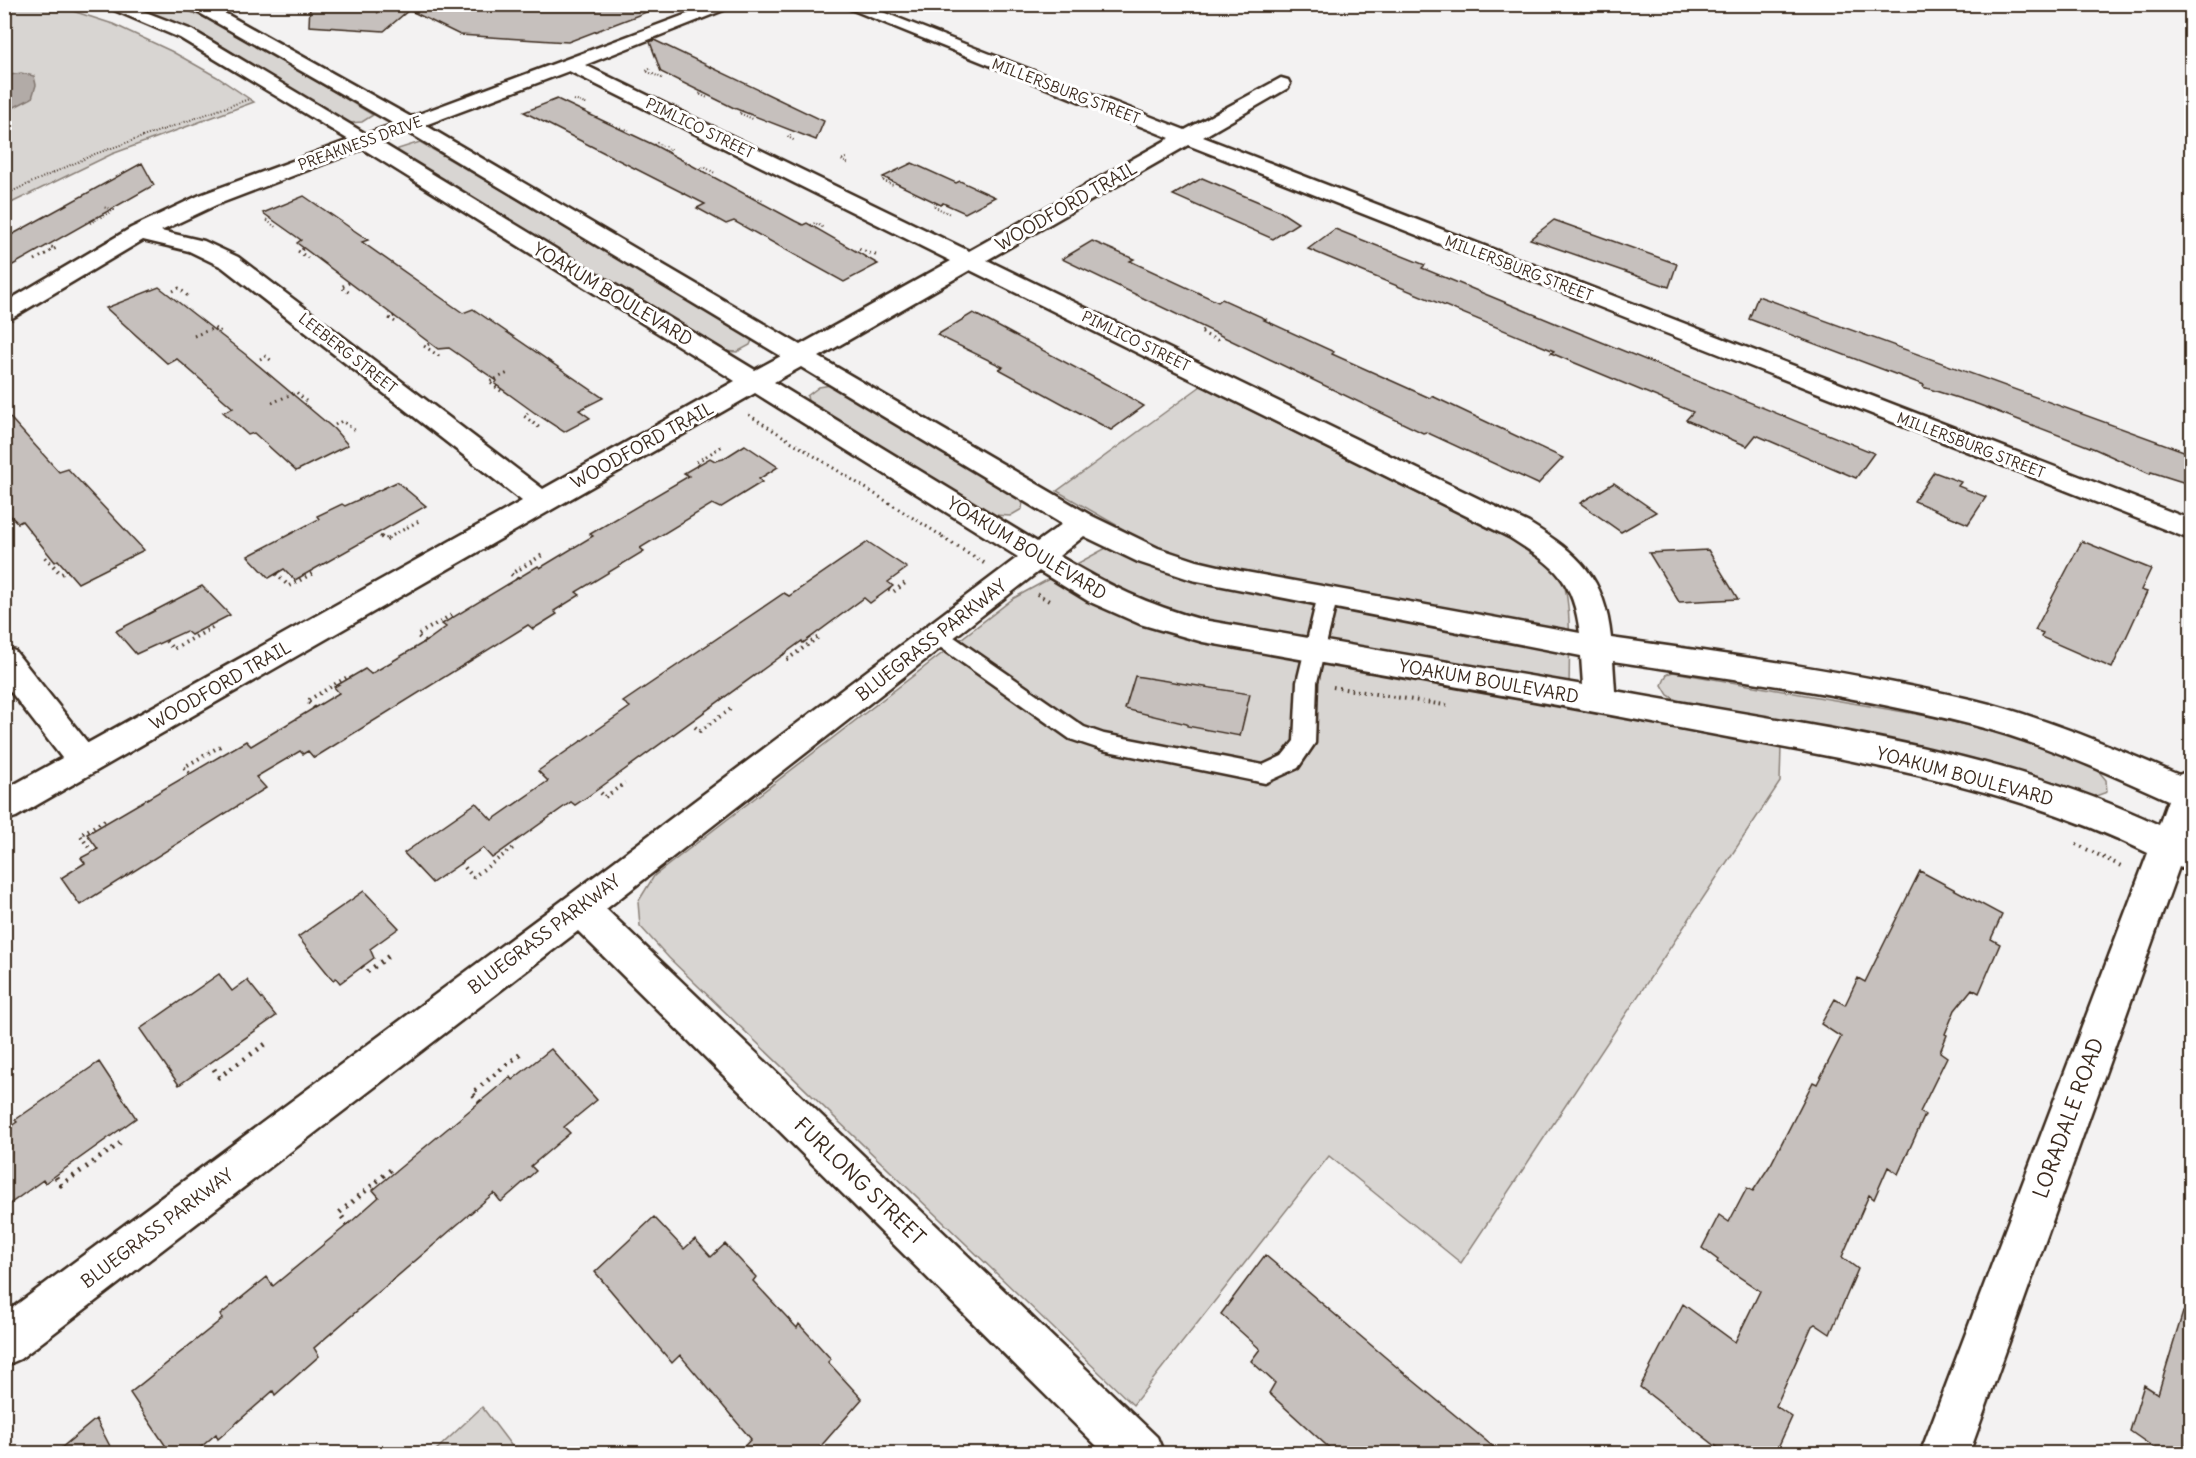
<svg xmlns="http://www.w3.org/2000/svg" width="2196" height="1458" font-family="Delius,sans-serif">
  <rect width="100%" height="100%" fill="#f3f2f2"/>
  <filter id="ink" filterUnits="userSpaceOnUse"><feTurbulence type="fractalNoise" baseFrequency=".0167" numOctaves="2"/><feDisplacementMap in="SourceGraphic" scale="12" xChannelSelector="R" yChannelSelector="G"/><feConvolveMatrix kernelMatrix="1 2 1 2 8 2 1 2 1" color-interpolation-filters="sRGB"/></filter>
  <g filter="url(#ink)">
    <path fill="#d8d5d2" stroke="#8a8078" stroke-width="1.5" d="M5,5H54L113,24L171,51L217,77L254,102L112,154L5,206Z
      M129,5H174L222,25L373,115L362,122L349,123L210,39Z
      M420,142L749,336L752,340L750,345L737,352L723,351L398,153V149Z
      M831,385L1023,500L1022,509L1010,516L994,515L808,401L807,396L819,387Z
      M1201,386L1513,541C1528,551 1550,563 1561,578C1574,597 1568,682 1569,708L1781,747L1780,782L1461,1263L1329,1156L1133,1405L669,958L640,926L638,902L654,876L1014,598L1132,534L1057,491Z
      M1673,672L1933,717L2009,736L2076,758L2096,768L2106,780L2107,792L2093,797L1960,756L1681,703L1668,695L1662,685L1667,674Z
      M482,1407L517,1453H433Z"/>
    <path fill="#b2aba7" stroke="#827770" stroke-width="1.5" d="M21,73L34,76L36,85L32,98L5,112V76Z"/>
    <path fill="#c6c0bd" stroke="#3b2a1e" stroke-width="1.5" d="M310,4H657V8L568,42L460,35L409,10L384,31L309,26Z
      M654,40L824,121L816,140L734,108L661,72L650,42Z
      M557,99L654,145L795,221L803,225L807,223L878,264L844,282L734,221L726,224L697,208L705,204L524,112Z
      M142,163L154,185L4,270V239Z
      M912,163L956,183L960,181L995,197L965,213L943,203L941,205L883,177Z
      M1202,178L1278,210L1298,223L1273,239L1173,195Z
      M304,196L368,240L362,242L463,313L473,309L603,398L579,410L590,418L564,432L535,413L495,384L497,381L449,348L438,349L297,243L301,240L263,213Z
      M1554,220L1677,264L1669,287L1530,239Z
      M1335,229L1425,265L1422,268L1555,323L1874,453L1856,478L1756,435L1747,446L1686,420L1693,412L1551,353L1554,351L1308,249Z
      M1092,241L1134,259L1130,261L1218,302L1222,299L1266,319L1264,320L1334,352L1332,354L1430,398L1432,396L1563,458L1538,484L1426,432L1423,433L1062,259Z
      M159,287L245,354L334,429L348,445L296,471L254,433L248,435L223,412L233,408L177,359L168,364L106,308Z
      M1758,296L2192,454V485L2151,472L2150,474L2095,449L1977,404L1923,387L1924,385L1749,319Z
      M973,313L1119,391L1144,406L1111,430L999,369L1003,367L937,335Z
      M4,411L59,472L68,469L144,550L78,583L58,560L55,562L22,521L18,523L4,510Z
      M745,445L778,467L759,479L762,482L720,508L712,504L640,548L644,551L576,592L580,595L554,611L557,614L533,629L528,625L314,758L308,751L303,754L300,751L256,777L266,788L80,905L61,878L85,863L81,858L98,849L87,834L246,741L251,746L339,693L334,687L365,669L371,674L428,640L446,627L442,624L538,566L540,568L593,536L590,534L689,476L684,473L710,458L715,461L723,459Z
      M1934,472L1961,482L1958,486L1986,497L1968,524L1914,501Z
      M397,482L426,506L295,580L284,569L269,578L248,556L319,519L317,516L342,504L345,506Z
      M1614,483L1656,512L1621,532L1580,503Z
      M2082,541L2151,569L2141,590L2147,592L2112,668L2041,637L2043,633L2035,630Z
      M868,542L907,568L888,582L893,586L870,603L864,598L803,643L802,641L590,795L575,805L571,802L492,858L483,848L432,883L404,853L476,803L492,820L548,781L538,771L630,707L623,702L784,593L789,596Z
      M1708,550L1738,599L1679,602L1649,553Z
      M202,586L230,615L191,635L186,631L136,654L116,631Z
      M1135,676L1250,694L1240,736L1187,726V724L1125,709Z
      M1920,871L2002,915L1991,939L2000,944L1979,993L1972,989L1955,1010L1945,1034L1947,1035L1940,1052L1947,1057L1920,1112L1925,1115L1898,1174L1888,1167L1874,1199L1869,1195L1842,1257L1858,1269L1830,1334L1815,1324L1812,1326L1776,1406L1792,1417L1775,1454H1726L1640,1387L1683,1304L1735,1342L1760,1291L1717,1262L1718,1260L1702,1248L1719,1215L1729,1222L1747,1188L1753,1191L1771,1164L1813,1082L1817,1084L1841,1037L1821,1024L1835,999L1845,1005L1858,978L1865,982Z
      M364,891L399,928L370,949L374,958L340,983L336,978L333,980L298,937Z
      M219,974L232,991L247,980L276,1016L179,1085L140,1029Z
      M551,1049L597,1100L564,1127L570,1133L531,1166L536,1171L501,1202L494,1193L314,1348L319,1356L275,1395L273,1391L218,1439L216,1434L193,1454H171L130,1393L222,1319L220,1315L267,1277L273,1286L352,1221L379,1197L373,1190L510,1077L512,1080Z
      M99,1062L136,1118L45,1183L43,1180L4,1208V1131L17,1122L15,1120Z
      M654,1217L684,1249L695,1239L711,1257L725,1244L756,1277L753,1281L797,1328L799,1324L831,1359L828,1362L862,1399L814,1454H737L751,1439L680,1355L672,1363L595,1272Z
      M1265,1255L1398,1368L1502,1454H1336L1269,1393L1275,1383L1251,1361L1260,1349L1221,1314Z
      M2183,1312L2192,1313V1454H2163L2130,1431L2144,1385L2158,1394Z
      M96,1419L114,1454H54Z"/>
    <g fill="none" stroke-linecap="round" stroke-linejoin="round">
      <defs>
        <path id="service" d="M1327,592L1334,594L1337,599L1317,682L1315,743L1298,768L1265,783L1103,750L1070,739L930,640L927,635L930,630H944L1084,727L1104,734L1263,765L1282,756L1294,741L1297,682L1317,599L1320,594Z"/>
        <path id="minor" d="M100,4H125L192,30L366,134L394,124L184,4H206L230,16L411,117L714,4H739L585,65L969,251L1170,138L838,4H862L1185,130L1281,78L1288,80L1290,84L1288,88L1203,137L2192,520V540L1188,145L987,260L1529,523C1579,554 1605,577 1611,638C1733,655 1855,672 1974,700C2044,717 2113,747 2179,775L2192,769V832L2189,839L2192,840V872L2179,867L1969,1454H1920L2148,853C2016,788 1870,764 1727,737C1552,703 1378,673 1203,642L1140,624L1088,601L1039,571L606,909L1157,1437L1164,1454H1105L578,931L20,1359L4,1366V1314L567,897L1018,557L755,393L16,817L4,821V790L62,758L4,683V648L15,651L88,743L522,501L222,267L189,251L143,240L12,318L4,320V303L131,228L200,195L349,140L180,38ZM569,71L951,261L800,345L425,125ZM408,132L781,356L755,370L380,142ZM363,149L735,381L543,489L238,257L204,241L161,231L216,205ZM970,270L1509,537C1554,566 1573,577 1580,633L1240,571L1197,561L1158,548L1092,516L819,357ZM801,367L1062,524L1037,542L774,382ZM1084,536L1138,562L1192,580L1581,656L1583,685L1203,620C1146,604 1109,586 1059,556ZM1613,661C1733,679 1854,695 1973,725C2040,742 2105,772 2168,800L2159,825C1992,746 1795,724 1615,691Z"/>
      </defs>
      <use href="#service" stroke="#3b2a1e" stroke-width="5"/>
      <use href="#minor" stroke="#3b2a1e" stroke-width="5"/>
      <path stroke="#3b2a1e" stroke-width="2" stroke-dasharray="1 2" stroke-linecap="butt" d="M64,4L85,11
        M429,11L427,10L443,4
        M377,13L382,10H399
        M650,69L646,71L662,78
        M703,92L699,94L708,98
        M574,100L588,105
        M743,111L739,113L753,119
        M617,127L629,130
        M791,135L788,137L795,141
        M654,145L657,143L672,151
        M846,158L841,160L849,164
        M700,169L704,167L715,173
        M886,178L882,180L893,185
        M4,195L95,154L249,99
        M747,195L763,200
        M937,204L933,206L950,214
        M270,218L266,220L277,228
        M90,223L114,210L103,207
        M811,225L815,223L824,228"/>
      <path stroke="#3b2a1e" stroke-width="3" stroke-dasharray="1.5 4" stroke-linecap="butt" d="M303,249L298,251L308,258
        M859,249L878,256
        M35,260L56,248L51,247
        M349,283L341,287L350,293
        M173,291L179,288L190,298
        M394,316L389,318L397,323
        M1203,330L1200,332L1219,341
        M194,336L214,328L223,333
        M429,344L424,346L442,358
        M260,359L266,356L273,362
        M501,391L489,382L508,373
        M272,403L296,392L306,401
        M528,413L524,416L540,428
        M749,415L945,538
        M335,425L342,421L357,432
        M698,465L695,463L724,445
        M4,528L10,535
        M380,536L383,538
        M388,538L419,521"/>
      <path stroke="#3b2a1e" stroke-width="4" stroke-dasharray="1.5 4.5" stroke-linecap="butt" d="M381,537L385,540L391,537
        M942,537L984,563
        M45,557L61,574L68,571
        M276,574L289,586L313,573
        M517,579L511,574L544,554
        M889,589L893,592L908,581
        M1037,594L1051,602
        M166,641L173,649L214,627
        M424,642L417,635L455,613
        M783,654L788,659L820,636
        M1333,687L1450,706
        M314,708L307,701L349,676
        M695,727L700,731L732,708
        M189,773L184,767L224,744
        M601,793L605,797L625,783
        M2076,844L2123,867
        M92,852L80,835L105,820
        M461,863L473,877L516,846"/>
      <path stroke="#3b2a1e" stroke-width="5" stroke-dasharray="2 6" stroke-linecap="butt" d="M362,966L367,972L393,953
        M214,1069L219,1077L267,1043
        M480,1102L472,1093L520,1054
        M56,1177L61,1185L122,1142
        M348,1225L339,1213L394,1167"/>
      <use href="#service" fill="#fff" fill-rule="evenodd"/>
      <use href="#minor" fill="#fff" fill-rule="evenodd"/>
    </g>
  </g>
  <g text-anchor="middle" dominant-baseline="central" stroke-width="6" stroke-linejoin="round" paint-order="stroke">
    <g font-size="15" fill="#3b2a1e" stroke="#fff">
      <text transform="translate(1066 91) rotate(21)">MILLERSBURG STREET</text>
      <text transform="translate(700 128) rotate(26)">PIMLICO STREET</text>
      <text transform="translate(360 143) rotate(-20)">PREAKNESS DRIVE</text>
      <text transform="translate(1519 268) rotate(21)">MILLERSBURG STREET</text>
      <text transform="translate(1136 341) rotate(26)">PIMLICO STREET</text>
      <text transform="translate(348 353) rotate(38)">LEEBERG STREET</text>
      <text transform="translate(1971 445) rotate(21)">MILLERSBURG STREET</text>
    </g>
    <g font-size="18" fill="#3b2a1e" stroke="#fff">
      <text transform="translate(1066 206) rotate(-30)">WOODFORD TRAIL</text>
      <text transform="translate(613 294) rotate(31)">YOAKUM BOULEVARD</text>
      <text transform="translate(642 445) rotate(-29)">WOODFORD TRAIL</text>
      <text transform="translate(1027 548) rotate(31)">YOAKUM BOULEVARD</text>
      <text transform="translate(931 640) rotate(-38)">BLUEGRASS PARKWAY</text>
      <text transform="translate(1489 681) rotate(10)">YOAKUM BOULEVARD</text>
      <text transform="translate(220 685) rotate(-30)">WOODFORD TRAIL</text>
      <text transform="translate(1965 776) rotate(15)">YOAKUM BOULEVARD</text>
      <text transform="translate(544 934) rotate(-37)">BLUEGRASS PARKWAY</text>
      <text transform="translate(157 1228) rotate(-37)">BLUEGRASS PARKWAY</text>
    </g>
    <g font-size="21" fill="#3b2a1e" stroke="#fff">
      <text transform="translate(2068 1118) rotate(-70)">LORADALE ROAD</text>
      <text transform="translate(860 1181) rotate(44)">FURLONG STREET</text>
    </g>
  </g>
  <rect width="2196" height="1458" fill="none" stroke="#fff" stroke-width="24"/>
  <rect x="12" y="12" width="2172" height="1434" fill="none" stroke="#3b2a1e" stroke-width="2" filter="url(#ink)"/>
</svg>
